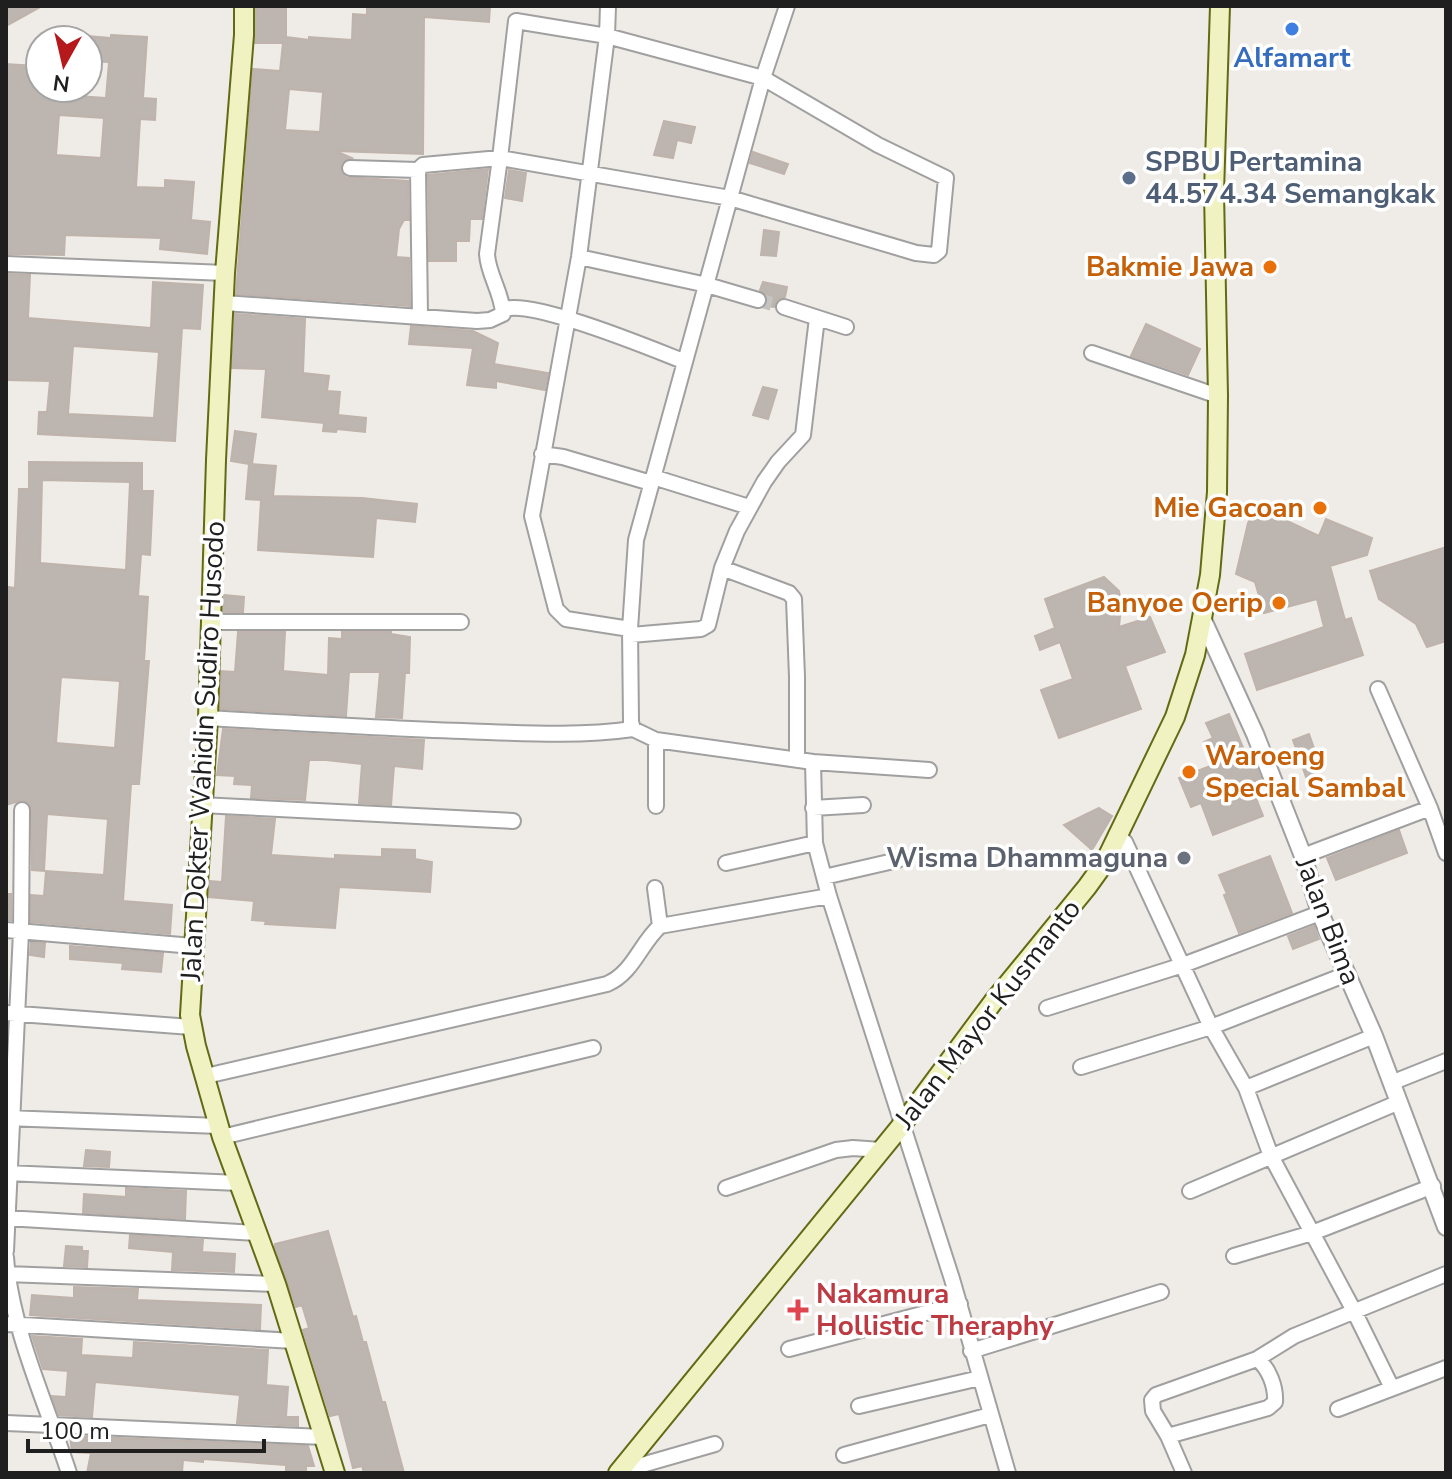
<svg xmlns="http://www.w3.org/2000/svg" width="1452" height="1479" font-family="'Nunito Sans',sans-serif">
  <rect width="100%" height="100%" fill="#efece7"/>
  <path fill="#bcb5b0" stroke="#bfb3ab" stroke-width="2" fill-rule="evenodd" d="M6,6H42L6,26Z
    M256,6H286V37L309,40V37L352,40L353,14L367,15V6H490L489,22L424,17L423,154L335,151L352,158L341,163V172L345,177L408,181L409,220H404L399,229L396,257L409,258L410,306L236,294L253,69L280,71L283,43H255ZM289,89L323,92L320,132L285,130Z
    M111,35L147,37L143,98L156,99L155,120L140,119L136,187L165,188V180L194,182L191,220L210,222L207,254L160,249L161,238L65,235L64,255L6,254V64L36,66L35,77H40V88H62V95L106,98L109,62L88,61V36L111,38ZM59,115L104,118L101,158L56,155Z
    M664,121L695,127L691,143L677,140L673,158L654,155Z
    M753,152L788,164L784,174L750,163Z
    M488,169L482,219H470L469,241H456V261H429L428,175Z
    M509,170L526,173L522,201L505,198Z
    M764,230L779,232L776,256L761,255Z
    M6,274L30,275L28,318L151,328L153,282L203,285L200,329L182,328L175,441L38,434L39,412H47L50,381L6,380ZM73,346L159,352L154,418L68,414Z
    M763,282L787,287L785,297L778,299L774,307L766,306L767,297L760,290Z
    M235,314L305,319L303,373L329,376L327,391L340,392L338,415L366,418L365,432L337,429L336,432L323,431L324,423L262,417L266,369L232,368Z
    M1146,324L1200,349L1188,375L1131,356Z
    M411,326L473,331L498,343L494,364L548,373L545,390L496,381V388L467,385L473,348L409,344Z
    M763,387L777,390L768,419L753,415Z
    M235,431L256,434L252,464L276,466L273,496L362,498L417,504L415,522L376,518L373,557L258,550L261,500L246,499L249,464L231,461Z
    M29,462L142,463V491H153L150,555L141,554L138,596L148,597L144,661H149L139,784H131L123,901L172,905L170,934L31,922V895L44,896L46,871L104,875L108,819L47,814L44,871L32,870L31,806L23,800L6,805V613L8,587L15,588L19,489H29ZM42,480L130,482L126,570L40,563ZM61,677L120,681L115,748L56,743Z
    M1260,508L1319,536L1326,519L1372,538L1367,555L1330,566L1345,620L1351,618L1363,655L1257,690L1245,654L1324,627L1317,599L1264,613L1255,582L1236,574L1248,523L1254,512L1257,514Z
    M1446,547V641L1427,647L1416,624L1379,599L1370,571Z
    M1104,577L1119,591L1121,606L1119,627L1150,617L1165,652L1125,666L1141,709L1059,738L1041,690L1073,679L1060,642L1040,650L1035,636L1055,628L1045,599Z
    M224,595L244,597L243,612H223Z
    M238,632H285L283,671L328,675L329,638L342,639V632H391V634L410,637L409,673H405L402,718L376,717L380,672H349L346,716L220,709L221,671L235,672Z
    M1229,714L1249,762L1253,760L1261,779L1250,783L1263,816L1213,835L1201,803L1191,807L1179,778L1213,765L1204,742L1213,738L1206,723Z
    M223,729L424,740L422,769L394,766L391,805L359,803L362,764L326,760H309L305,800L251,798L252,785L234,784L235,776L217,775Z
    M1309,734L1322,771L1306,777L1293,740Z
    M1099,808L1112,816L1092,850L1064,825Z
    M226,816L275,819L271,855L335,859V855L382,857V849L415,850V859L432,862L430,892L339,887L335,928L265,924L266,921L252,920L254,901L209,897L210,881L222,882Z
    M1399,830L1407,853L1336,880L1327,858Z
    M1270,856L1292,913L1239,933L1224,895L1227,894L1219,875Z
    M6,894H11V920H6Z
    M1314,926L1319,939L1293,949L1288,936Z
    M31,942L45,943L44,957L30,955Z
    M70,946L163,953L161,972L122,969L123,963L70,959Z
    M86,1150L110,1152L109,1167L84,1166Z
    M126,1188L186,1191L185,1219L83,1213L84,1194L126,1197Z
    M328,1231L353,1317L356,1316L363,1342H366L382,1402H385L404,1473H364L362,1466L353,1468L339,1414L330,1416L303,1330L309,1328L302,1305L296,1307L275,1247V1244Z
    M130,1235L203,1240L202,1252L235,1254L234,1272L172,1270L173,1252L129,1248Z
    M66,1246L82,1247V1251H88L87,1267L64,1266Z
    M74,1287L138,1289L137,1300L261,1305L260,1329L30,1315L32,1295L74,1298Z
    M32,1336L82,1339L81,1355L133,1358L134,1342L268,1350L266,1385L288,1387L286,1417H298V1426L237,1423L240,1395L95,1382L92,1417L59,1415L52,1396L66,1397L68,1371L43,1369Z
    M70,1436L308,1446L314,1466H306V1473H286V1465L203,1459V1462L183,1460L182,1473H87L91,1453L72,1452Z"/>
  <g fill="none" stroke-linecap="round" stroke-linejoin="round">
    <path stroke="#c5c3bf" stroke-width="14" stroke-dasharray="14 7" stroke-linecap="butt" d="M758,300L784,307"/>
    <defs>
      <path id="minor" d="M608,6L607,36L579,257L532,516L556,609L566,619L630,629
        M787,6L763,78L636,540L630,629L631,722L633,729L656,740L813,762L815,843L829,896L952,1279L1008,1473
        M516,21L607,36L763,78L878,145L946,178L939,251L934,255L916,253L730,198L500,158Z
        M350,168L418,170
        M579,257L707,285L758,300
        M6,264L225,273
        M224,303L477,321L490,320L503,314L505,309C534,300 650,348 683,361
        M784,307L846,327
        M420,316L418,170L423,165L500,158L487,254C488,275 502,292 503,314
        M1092,353L1218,396
        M542,454L563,457L651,483
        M653,477L749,507
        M722,568L789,593L794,599L797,677V760
        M212,622H461
        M631,635L701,629L708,625L722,568L737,531L764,482L778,462L803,435L817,318
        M1378,689L1430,808L1446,853
        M208,718C293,723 378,728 463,731C520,733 577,737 633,729
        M656,740V806
        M813,762L929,770
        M201,805L513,821
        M813,808L863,805
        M1116,835L1125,842L1211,1027L1246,1088L1271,1156L1354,1311L1392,1388
        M1303,856L1430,808
        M726,863L815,843
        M824,877L898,860
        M655,888L660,926
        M6,930L193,946
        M1047,1008L1183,965L1320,913
        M6,1013L191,1027
        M1081,1067L1211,1027L1347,974
        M206,1076L607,984C633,973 640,944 660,926L829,896
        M1391,1083L1446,1061
        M1246,1088L1374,1036
        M6,1118L219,1126
        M222,1137L593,1048
        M6,1173L239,1183
        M726,1188L836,1150L853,1148L881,1150
        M1190,1191L1397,1103
        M6,1218L257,1233
        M6,1251L21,932L22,810
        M1234,1256L1312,1233L1433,1186
        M6,1257C11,1329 47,1405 69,1473
        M6,1274L276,1284
        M6,1324L294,1341
        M789,1349L960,1304
        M971,1351L1161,1292
        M859,1406L980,1378
        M1338,1409L1446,1368
        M6,1423L324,1437
        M1168,1436L1153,1411L1152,1400L1156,1395L1257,1359L1294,1336L1446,1274
        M844,1455L990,1415
        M621,1471L715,1444
        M1184,1473L1168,1436L1268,1408L1275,1402C1276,1387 1269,1368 1257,1359"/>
      <path id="tertiary" d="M1202,618L1255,734L1303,856L1320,913L1374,1036L1446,1227"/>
      <path id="secondary" d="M244,6V35L225,273L216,460L208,718L190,1015L196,1046L222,1137L276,1284L335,1473
        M618,1473L901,1126L993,1002L1087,887L1105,862L1175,717L1195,655L1202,618L1210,575L1217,492L1218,396L1214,192L1220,6"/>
    </defs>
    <use href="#minor" stroke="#a0a0a0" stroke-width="18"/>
    <use href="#tertiary" stroke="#a0a0a0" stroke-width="20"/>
    <use href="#secondary" stroke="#626a13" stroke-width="22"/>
    <use href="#minor" stroke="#fff" stroke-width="14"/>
    <use href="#tertiary" stroke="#fff" stroke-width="16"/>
    <use href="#secondary" stroke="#f0f2c1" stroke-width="18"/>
  </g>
  <circle fill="#3f7fe0" stroke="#fff" stroke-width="3" cx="1292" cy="29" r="8"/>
  <circle fill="#5c6f8a" stroke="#fff" stroke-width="3" cx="1129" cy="178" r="8"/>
  <g fill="#e8710a" stroke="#fff" stroke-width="3">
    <circle cx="1270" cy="267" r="8"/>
    <circle cx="1320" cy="508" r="8"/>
    <circle cx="1279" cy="603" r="8"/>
    <circle cx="1189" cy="772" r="8"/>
  </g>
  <circle fill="#6b7280" stroke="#fff" stroke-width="3" cx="1184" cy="858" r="8"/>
  <path fill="#e0444e" stroke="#fff" stroke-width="3" d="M794 1298h8v8h8v8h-8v8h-8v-8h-8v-8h8z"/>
  <g text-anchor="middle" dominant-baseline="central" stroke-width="7" stroke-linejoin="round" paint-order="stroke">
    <g font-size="28" font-weight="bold" fill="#366cbe" stroke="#fff">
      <text x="1292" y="58">Alfamart</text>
    </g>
    <g font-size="28" font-weight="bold" fill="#4e5e75" stroke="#fff" text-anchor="start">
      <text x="1145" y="162">SPBU Pertamina<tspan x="1145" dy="32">44.574.34 Semangkak</tspan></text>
    </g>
    <g font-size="28" font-weight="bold" fill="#c56008" stroke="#fff" text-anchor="end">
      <text x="1254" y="267">Bakmie Jawa</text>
      <text x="1304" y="508">Mie Gacoan</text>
      <text x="1263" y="603">Banyoe Oerip</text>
      <text x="1205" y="756" text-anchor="start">Waroeng<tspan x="1205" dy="32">Special Sambal</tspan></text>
    </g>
    <g font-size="28" fill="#1f1f1f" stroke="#fff">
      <text transform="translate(203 751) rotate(-87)">Jalan Dokter Wahidin Sudiro Husodo</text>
      <text transform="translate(1328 921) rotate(69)">Jalan Bima</text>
      <text transform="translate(988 1014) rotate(-52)">Jalan Mayor Kusmanto</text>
    </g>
    <g font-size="28" font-weight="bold" fill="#5b616d" stroke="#fff" text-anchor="end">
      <text x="1168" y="858">Wisma Dhammaguna</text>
    </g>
    <g font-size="28" font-weight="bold" fill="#be3a42" stroke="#fff" text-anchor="start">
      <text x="816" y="1294">Nakamura<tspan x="816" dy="32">Hollistic Theraphy</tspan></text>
    </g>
  </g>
  <rect width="1452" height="1479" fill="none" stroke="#1f1f1f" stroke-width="16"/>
  <g transform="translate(64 64) rotate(188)"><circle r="38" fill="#ffffff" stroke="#a5a5a5" stroke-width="2"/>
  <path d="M0-6L14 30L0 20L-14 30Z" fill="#b6191b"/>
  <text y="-12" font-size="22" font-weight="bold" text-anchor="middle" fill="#1f1f1f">N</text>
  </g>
  <path d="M28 1439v12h236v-12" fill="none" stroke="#1f1f1f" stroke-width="4"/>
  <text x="40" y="1439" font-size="24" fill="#1f1f1f" stroke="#ffffff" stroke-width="6" paint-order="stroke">100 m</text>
</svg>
